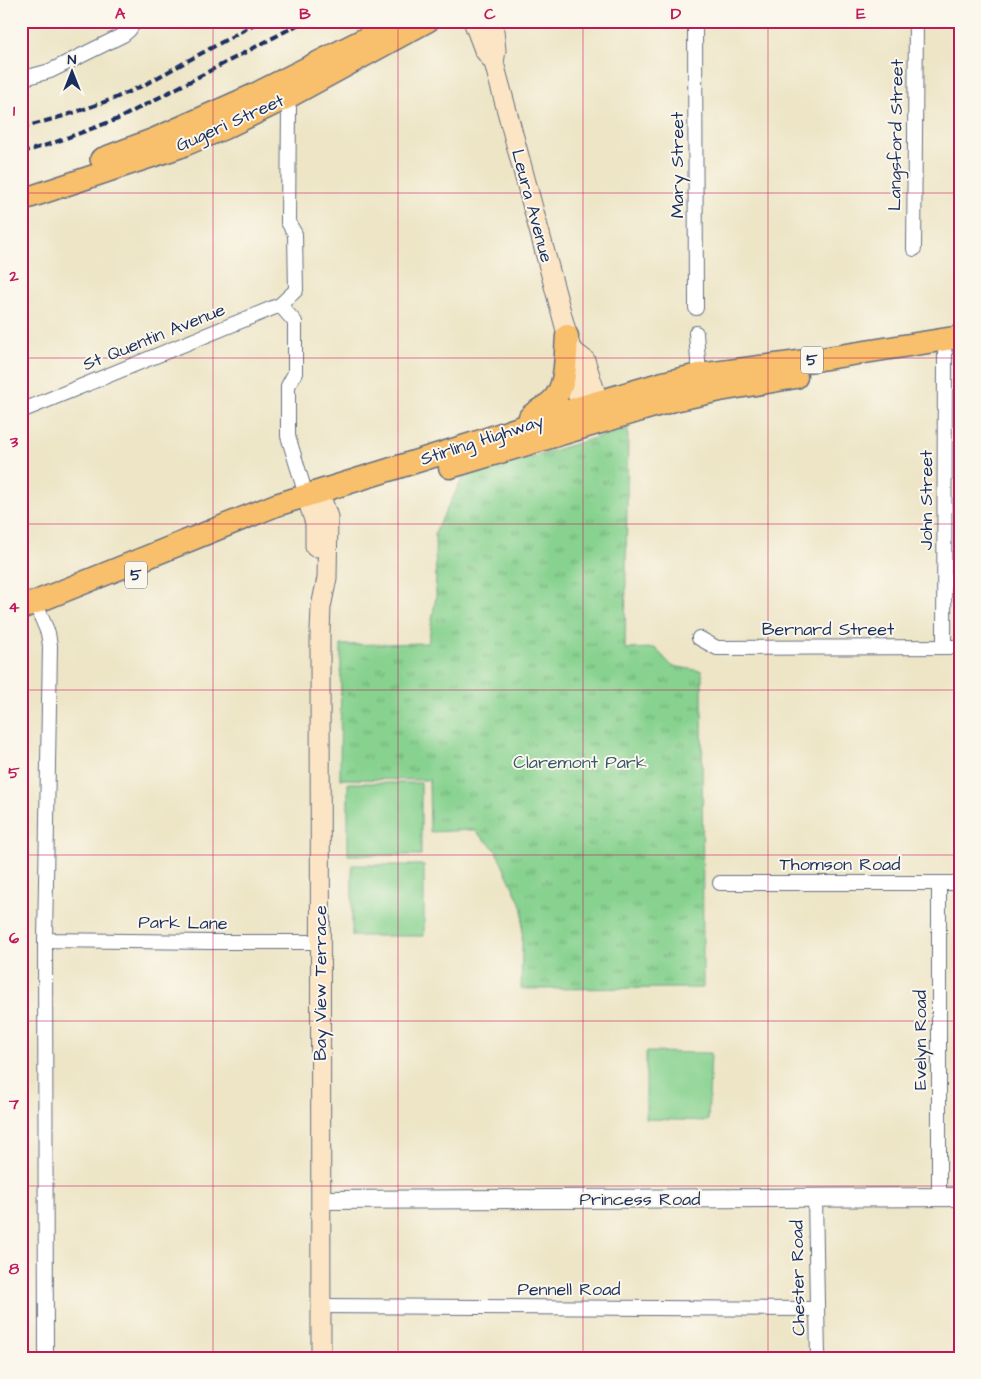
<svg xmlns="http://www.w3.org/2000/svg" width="981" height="1379" font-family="'Architects Daughter',sans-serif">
  <defs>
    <pattern id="grass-tufts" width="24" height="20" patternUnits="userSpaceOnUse" patternTransform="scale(1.25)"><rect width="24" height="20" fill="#87d28f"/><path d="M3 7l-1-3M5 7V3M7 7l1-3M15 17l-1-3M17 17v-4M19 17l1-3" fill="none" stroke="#6eab78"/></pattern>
  </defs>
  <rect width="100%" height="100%" fill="#fbf7ec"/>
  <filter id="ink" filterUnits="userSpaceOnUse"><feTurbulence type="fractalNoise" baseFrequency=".02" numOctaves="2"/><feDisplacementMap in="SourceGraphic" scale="10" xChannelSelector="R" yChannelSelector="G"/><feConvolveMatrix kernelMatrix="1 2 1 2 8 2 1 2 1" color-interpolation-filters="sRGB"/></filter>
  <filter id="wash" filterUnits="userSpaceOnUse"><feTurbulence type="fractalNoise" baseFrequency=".0096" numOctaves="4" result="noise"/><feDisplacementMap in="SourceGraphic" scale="20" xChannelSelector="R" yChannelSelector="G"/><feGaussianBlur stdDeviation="1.12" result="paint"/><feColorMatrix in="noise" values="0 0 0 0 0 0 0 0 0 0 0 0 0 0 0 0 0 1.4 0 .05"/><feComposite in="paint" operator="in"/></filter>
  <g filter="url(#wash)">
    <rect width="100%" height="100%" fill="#ede5c6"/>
    <path fill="url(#grass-tufts)" stroke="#518076" d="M628,428L625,649L655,648L672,666L702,671L703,988L521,989L523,909L495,849L474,830L430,832L429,780L340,779L341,645L428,643L436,597L435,532L463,478Z"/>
    <path fill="#87d28f" stroke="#518076" d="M348,783H421V855H348Z
      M352,865H424V936H352Z
      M646,1052L711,1053L708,1121L646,1119Z"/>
  </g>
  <g filter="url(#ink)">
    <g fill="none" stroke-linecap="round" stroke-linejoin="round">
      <defs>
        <path id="minor" d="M695,21L696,308
          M21,79L50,71L123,35L129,30L135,21
          M914,249L916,21
          M280,305L295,322V373L288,386V436L306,495
          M696,333L699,375
          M21,411L280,305L296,290L295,234L288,222L289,108L285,91
          M35,602L48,633L50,646L45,940L46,1358
          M699,638L717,648L960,647
          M944,647L945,353
          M720,883H960
          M45,940L210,942H320
          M815,1197L818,1358
          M939,1197V883
          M321,1306L817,1309"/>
        <path id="tertiary" d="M321,1200L960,1197"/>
        <path id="secondary" d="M473,21L484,50L494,63
          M493,21L496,50L494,63L571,349L569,365L585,421
          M571,349L585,360L603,416
          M319,491L328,517L327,578L321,607L320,632L321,1358
          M306,495L315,523V547"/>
        <path id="primary" d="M101,159L154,139L253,95L398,22
          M21,200L180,147L223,129L287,98L428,21"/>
        <path id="trunk" d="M530,417C537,410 546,407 552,401C568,386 565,355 567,336
          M450,467L674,400L720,390L796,377
          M21,608L276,505L472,444L581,407L663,383L699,375L821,359L960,337"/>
      </defs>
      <use href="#minor" stroke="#646f82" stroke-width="16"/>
      <use href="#tertiary" stroke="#646f82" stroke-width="20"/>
      <use href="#secondary" stroke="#646f82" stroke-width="21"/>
      <use href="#primary" stroke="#646f82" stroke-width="24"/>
      <use href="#trunk" stroke="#646f82" stroke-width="25"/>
      <use href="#minor" stroke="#fff" stroke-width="14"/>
      <use href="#tertiary" stroke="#fff" stroke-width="18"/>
      <use href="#secondary" stroke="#fce5c4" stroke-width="19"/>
      <use href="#primary" stroke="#f8bf6c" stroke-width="21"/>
      <use href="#trunk" stroke="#f8bf6c" stroke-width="22"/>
      <path stroke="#1b2f5e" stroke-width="4" stroke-dasharray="8 4" stroke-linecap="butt" d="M21,128L67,115L113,99L144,85L260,21
        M21,153L50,144L118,119L305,21"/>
    </g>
  </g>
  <path fill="none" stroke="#c2185b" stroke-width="1" stroke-opacity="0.55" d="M213,21V1358M398,21V1358M583,21V1358M768,21V1358M21,193H960M21,358H960M21,524H960M21,690H960M21,855H960M21,1021H960M21,1186H960"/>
  <g text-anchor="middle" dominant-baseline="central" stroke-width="4" stroke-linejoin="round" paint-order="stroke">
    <g fill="#fbf7ec" stroke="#5e6b89" stroke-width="1">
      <rect x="801" y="346.5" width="22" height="27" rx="4"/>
      <rect x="125" y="561.5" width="22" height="27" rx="4"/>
    </g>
    <g font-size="16" font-weight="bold" fill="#1b2f5e">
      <text x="812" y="360">5</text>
      <text x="136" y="575">5</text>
    </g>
    <g font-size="18" fill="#1b2f5e" stroke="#fbf7ec">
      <text transform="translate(230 123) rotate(-24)">Gugeri Street</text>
      <text transform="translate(896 135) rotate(-89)">Langsford Street</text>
      <text transform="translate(677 165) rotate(-90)">Mary Street</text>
      <text transform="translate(532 206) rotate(75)">Leura Avenue</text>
      <text transform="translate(154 337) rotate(-22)">St Quentin Avenue</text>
      <text transform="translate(482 440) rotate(-18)">Stirling Highway</text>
      <text transform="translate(926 500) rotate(-90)">John Street</text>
      <text x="828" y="629">Bernard Street</text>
      <text x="840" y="864">Thomson Road</text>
      <text transform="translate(183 923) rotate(1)">Park Lane</text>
      <text transform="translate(320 983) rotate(-90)">Bay View Terrace</text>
      <text transform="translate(920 1040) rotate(-90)">Evelyn Road</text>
      <text x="640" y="1199">Princess Road</text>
      <text transform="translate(798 1278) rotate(-91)">Chester Road</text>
      <text x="569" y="1289">Pennell Road</text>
    </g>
    <g font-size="18" fill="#36586a" stroke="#fbf7ec">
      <text x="580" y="762">Claremont Park</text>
    </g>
  </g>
  <rect width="981" height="1379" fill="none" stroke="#fbf7ec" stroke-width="55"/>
  <g transform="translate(72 72)" stroke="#fbf7ec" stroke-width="4" paint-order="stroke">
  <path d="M0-4L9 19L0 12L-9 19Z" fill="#1b2f5e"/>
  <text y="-8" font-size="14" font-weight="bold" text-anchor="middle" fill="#1b2f5e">N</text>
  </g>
  <rect x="28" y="28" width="926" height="1324" fill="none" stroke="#c2185b" stroke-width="2"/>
  <g font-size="16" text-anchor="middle" font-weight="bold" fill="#c2185b">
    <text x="120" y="19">A</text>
    <text x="305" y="19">B</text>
    <text x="490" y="19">C</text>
    <text x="676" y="19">D</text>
    <text x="861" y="19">E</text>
    <text x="14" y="116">1</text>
    <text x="14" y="281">2</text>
    <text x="14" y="447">3</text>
    <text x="14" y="612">4</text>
    <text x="14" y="778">5</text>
    <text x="14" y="943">6</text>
    <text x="14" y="1109">7</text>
    <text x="14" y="1274">8</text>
  </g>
</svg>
